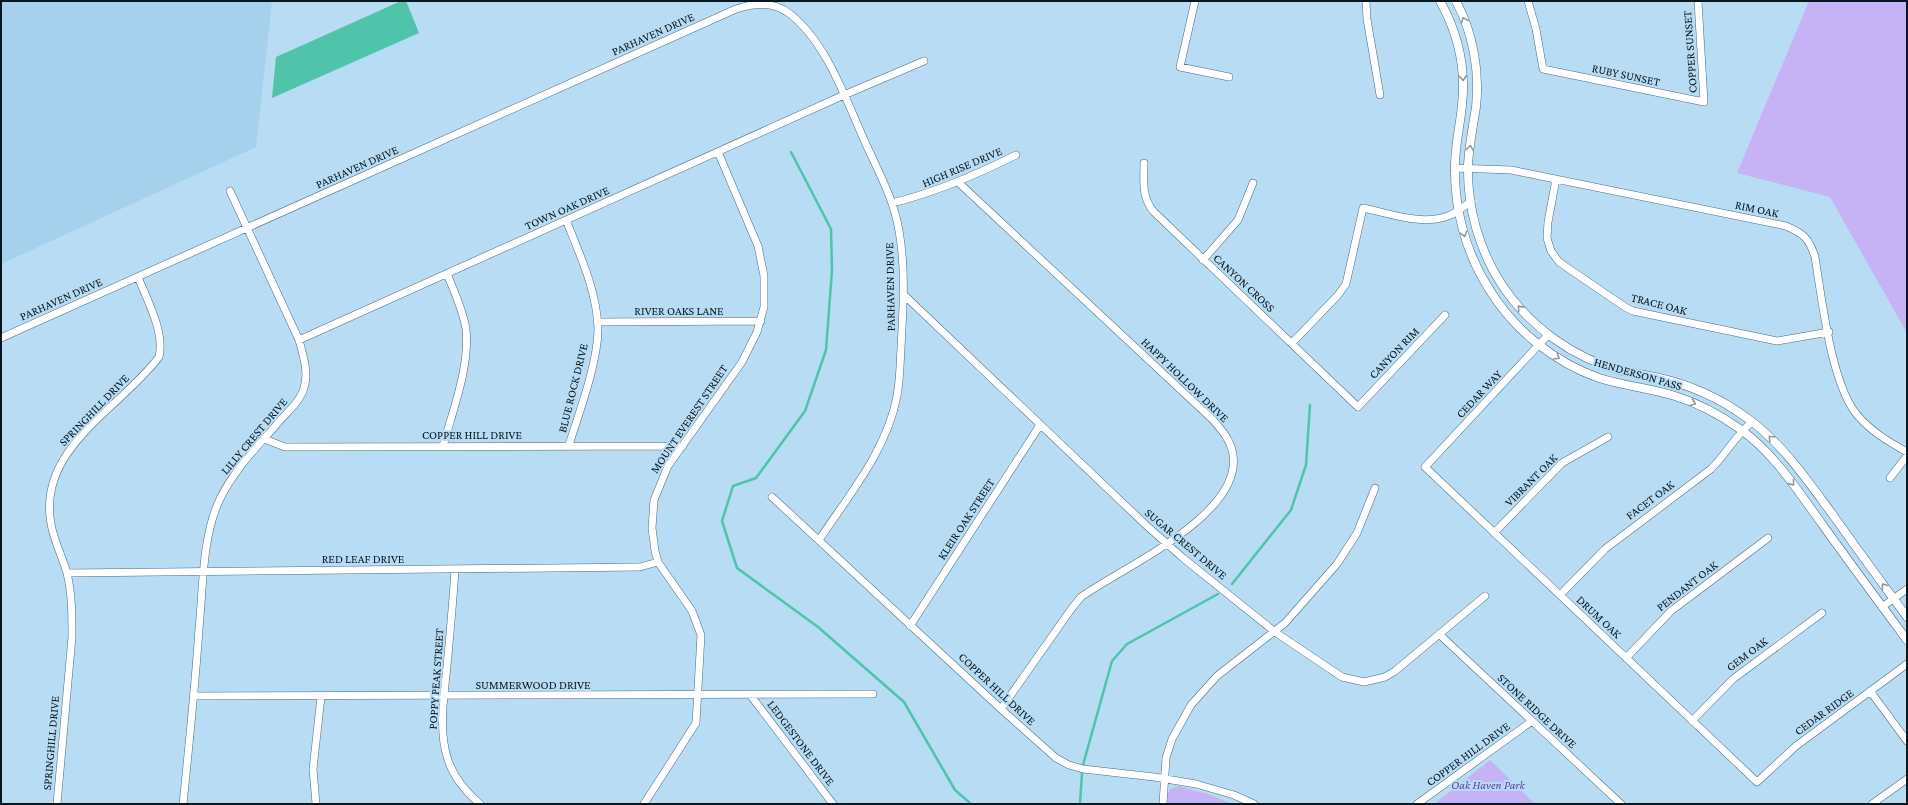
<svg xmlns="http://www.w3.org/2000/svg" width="1908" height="805" font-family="'Crimson Pro',serif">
  <rect width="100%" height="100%" fill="#b7dcf3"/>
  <path fill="#a6d1ed" d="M1,1H272L256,147L1,264Z"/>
  <path fill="#c5b3f5" d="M1809,1H1907V333L1830,197L1737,173Z
    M1490,760L1535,804H1434Z
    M1179,786L1211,795L1232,804H1168L1167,797L1170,789Z"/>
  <path fill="#4fc4ab" d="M401,1H406L419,33L272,98L276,57Z"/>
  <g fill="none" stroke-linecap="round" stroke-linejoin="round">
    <path stroke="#4fc4ab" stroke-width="2.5" d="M791,152L831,229L832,270L826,350L805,411L756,478L733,486L722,521L737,568L818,627L904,702L955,790L971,804
      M1232,584L1291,510L1306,465L1310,405
      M1083,765L1112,661L1127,644L1218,594
      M1080,804L1082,773"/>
    <defs>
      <path id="minor" d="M1195,1L1180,67L1229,77
        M1366,1L1367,19L1380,95
        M1528,1L1536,29L1543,69L1704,102L1698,1
        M1144,163C1144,180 1141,197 1154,212L1358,407L1445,315
        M1454,168L1511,170L1786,226C1804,234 1809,238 1815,257C1822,299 1831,385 1858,416C1872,432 1889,442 1907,452
        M1556,179L1548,222L1547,238L1551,251L1559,262L1625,307L1633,311L1777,341L1829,332
        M959,183L1212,419C1221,429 1231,440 1233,455C1242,516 1121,568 1081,597L1072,608L1001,709
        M892,203C937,192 976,175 1016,155
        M566,220C580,255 597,291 598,329C598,362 579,413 569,445
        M1203,260L1238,220L1253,183
        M903,294L1147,526L1183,558L1275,632L1342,677L1364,682L1385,677L1395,671L1485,596
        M597,322L761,321
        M1548,335L1425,467L1757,782L1796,746L1907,664
        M1,338L736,9C754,3 774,1 790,14C827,43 846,100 865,142C878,171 894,199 899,231C906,269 903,310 901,348C900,364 900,380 897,396C887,450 849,495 819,540
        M299,340L844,95L924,61
        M1292,343L1338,295L1346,284L1363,208C1389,213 1421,226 1448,216C1456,213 1464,207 1471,201
        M264,439L285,447L683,446
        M443,446C453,410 470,366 466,329C463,310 454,291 447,274
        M1890,478L1907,456
        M772,497L1001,709L1056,758L1069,765L1083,769L1154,777L1196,784L1234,795L1254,804
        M1494,533L1562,463L1608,437
        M455,569C453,601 450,634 447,666C444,697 438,730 448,760C454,778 466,792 480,804
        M67,573L640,567L658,562
        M1560,595L1605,549L1711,469C1726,454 1736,435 1752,422
        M1882,607L1907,589
        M910,626L1040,425
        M1439,634L1621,804
        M1626,658L1671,611L1768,538
        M1870,691L1907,741
        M194,696L873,694
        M751,696L833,804
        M1692,721L1733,679L1822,613
        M57,804L72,637C72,615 72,594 67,573C62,556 54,541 51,524C37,448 120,409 159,357C165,332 147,300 138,277
        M183,804C189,746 195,687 199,629C203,589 202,538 219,501C233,471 256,448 277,424C286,413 300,402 304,388C309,372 303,355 299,340L230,191
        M316,804L313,769L321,697
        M644,804L696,723L701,635L692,611L658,562L655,551L652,528L654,500L668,466L742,362L757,332L764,307V276L758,246L718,152
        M1163,804L1166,758L1172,739L1191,705L1217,676L1285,623L1337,564L1357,533L1375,488
        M1417,804L1532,721
        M1872,804L1907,779"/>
      <path id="tertiary" d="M1440,1C1458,33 1466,69 1462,105C1460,126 1455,146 1455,166C1454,209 1466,253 1489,289C1514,330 1554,362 1599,378C1624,386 1650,388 1675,396C1698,403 1720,415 1740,429C1774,453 1798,491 1822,524C1850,563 1878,601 1907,640
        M1456,1C1473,33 1480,71 1476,107C1473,126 1469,146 1468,165C1467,207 1479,250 1502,285C1530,327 1573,358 1622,371C1633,373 1645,375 1655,377C1688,384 1720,398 1747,418C1782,443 1807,480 1833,515C1857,549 1882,583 1907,617"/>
    </defs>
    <use href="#minor" stroke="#4a6b80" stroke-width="8"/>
    <use href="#tertiary" stroke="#4a6b80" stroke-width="9"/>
    <use href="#minor" stroke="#fff" stroke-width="7"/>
    <use href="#tertiary" stroke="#fff" stroke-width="8"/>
  </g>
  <defs><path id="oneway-chevron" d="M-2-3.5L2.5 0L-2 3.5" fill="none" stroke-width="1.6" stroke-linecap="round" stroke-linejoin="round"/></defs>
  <g stroke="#90969a">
    <use href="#oneway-chevron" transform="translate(1464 20) rotate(-112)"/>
    <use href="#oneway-chevron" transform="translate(1463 78) rotate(85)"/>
    <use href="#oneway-chevron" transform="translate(1470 148) rotate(-82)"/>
    <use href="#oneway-chevron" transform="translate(1464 234) rotate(73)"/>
    <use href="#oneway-chevron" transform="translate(1520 308) rotate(-132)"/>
    <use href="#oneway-chevron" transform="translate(1557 357) rotate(31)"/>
    <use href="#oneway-chevron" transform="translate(1693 403) rotate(22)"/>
    <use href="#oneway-chevron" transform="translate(1771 438) rotate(-134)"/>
    <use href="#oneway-chevron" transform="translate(1792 483) rotate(51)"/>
    <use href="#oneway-chevron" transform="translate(1884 586) rotate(-126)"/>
  </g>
  <g text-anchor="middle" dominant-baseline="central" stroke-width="4" stroke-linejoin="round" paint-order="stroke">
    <g font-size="12" fill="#08161e" stroke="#b7dcf3">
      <text transform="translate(653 34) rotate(-24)">PARHAVEN DRIVE</text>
      <text transform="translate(1690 52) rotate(-94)">COPPER SUNSET</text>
      <text transform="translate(1626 75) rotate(12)">RUBY SUNSET</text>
      <text transform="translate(357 167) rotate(-24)">PARHAVEN DRIVE</text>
      <text transform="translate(962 167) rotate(-23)">HIGH RISE DRIVE</text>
      <text transform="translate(567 208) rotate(-24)">TOWN OAK DRIVE</text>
      <text transform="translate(1757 209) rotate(12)">RIM OAK</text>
      <text transform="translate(1244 283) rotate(43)">CANYON CROSS</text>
      <text transform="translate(890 287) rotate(-91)">PARHAVEN DRIVE</text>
      <text transform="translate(61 299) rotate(-24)">PARHAVEN DRIVE</text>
      <text transform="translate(1659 304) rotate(14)">TRACE OAK</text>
      <text x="679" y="311">RIVER OAKS LANE</text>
      <text transform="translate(1394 353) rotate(-46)">CANYON RIM</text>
      <text transform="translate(1638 374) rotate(16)">HENDERSON PASS</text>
      <text transform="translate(1185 380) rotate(44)">HAPPY HOLLOW DRIVE</text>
      <text transform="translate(573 388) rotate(-76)">BLUE ROCK DRIVE</text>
      <text transform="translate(1479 394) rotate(-47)">CEDAR WAY</text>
      <text transform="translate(94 410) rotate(-46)">SPRINGHILL DRIVE</text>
      <text transform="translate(689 419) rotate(-56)">MOUNT EVEREST STREET</text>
      <text x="472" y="435">COPPER HILL DRIVE</text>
      <text transform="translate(254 436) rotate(-50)">LILLY CREST DRIVE</text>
      <text transform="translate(1531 480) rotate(-45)">VIBRANT OAK</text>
      <text transform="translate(1650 500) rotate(-37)">FACET OAK</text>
      <text transform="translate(966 519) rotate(-57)">KLEIR OAK STREET</text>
      <text transform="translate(1186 544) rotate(40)">SUGAR CREST DRIVE</text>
      <text x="363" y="559">RED LEAF DRIVE</text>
      <text transform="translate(1687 586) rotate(-38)">PENDANT OAK</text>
      <text transform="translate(1599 617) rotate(43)">DRUM OAK</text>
      <text transform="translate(1747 654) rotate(-37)">GEM OAK</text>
      <text transform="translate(436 679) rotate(-86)">POPPY PEAK STREET</text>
      <text x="533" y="685">SUMMERWOOD DRIVE</text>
      <text transform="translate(997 689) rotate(43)">COPPER HILL DRIVE</text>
      <text transform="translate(1537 711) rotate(43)">STONE RIDGE DRIVE</text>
      <text transform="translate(1824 712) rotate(-36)">CEDAR RIDGE</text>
      <text transform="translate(51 743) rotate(-85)">SPRINGHILL DRIVE</text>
      <text transform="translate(801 743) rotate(53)">LEDGESTONE DRIVE</text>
      <text transform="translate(1468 754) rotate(-36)">COPPER HILL DRIVE</text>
    </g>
    <g font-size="12" font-style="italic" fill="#61419b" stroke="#b7dcf3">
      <text x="1488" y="785">Oak Haven Park</text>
    </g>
  </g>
  <rect width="1908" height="805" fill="none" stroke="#08161e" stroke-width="4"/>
</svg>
